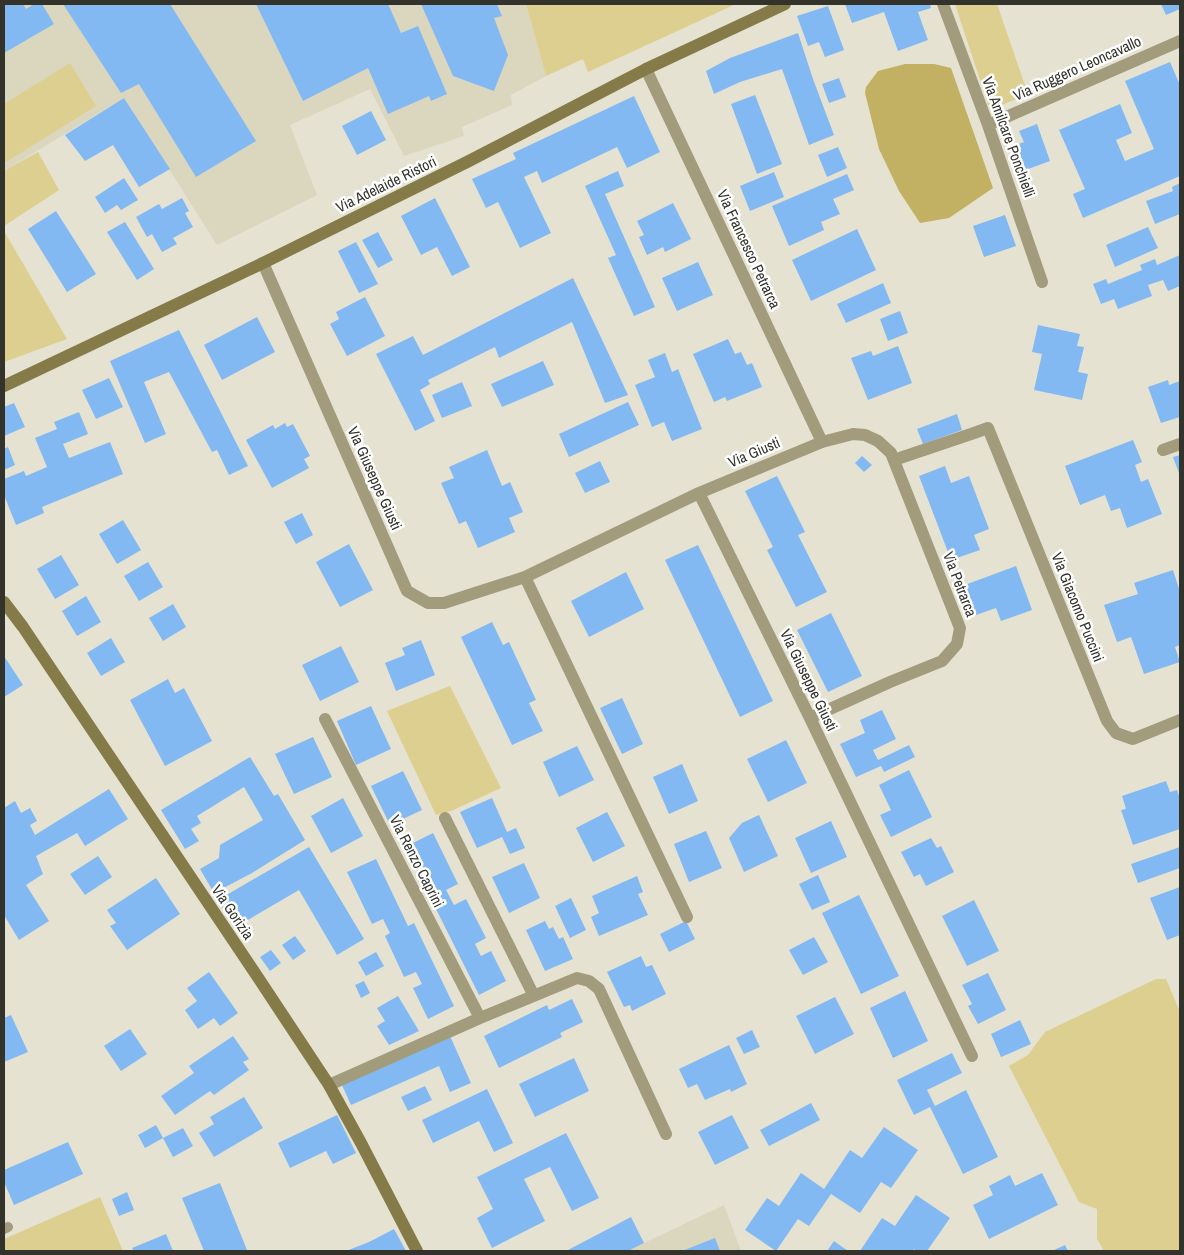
<svg xmlns="http://www.w3.org/2000/svg" width="1184" height="1255" font-family="'Archivo Narrow',sans-serif">
  <rect width="100%" height="100%" fill="#e5e2d1"/>
  <path fill="#dbd6be" d="M4,4H526L546,76L511,95L512,105L462,127L464,136L404,156L370,89L290,125L317,195L217,245L124,98L4,171Z
    M724,1205L741,1251H628L644,1243Z"/>
  <path fill="#dccf8f" d="M526,4H736L588,72L583,59L546,76Z
    M955,4H997L1028,94L990,110Z
    M70,63L96,106L6,162L4,158V104Z
    M38,152L59,190L4,226V171Z
    M4,231L67,339L4,362Z
    M450,686L501,788L451,811L436,815L387,711Z
    M1156,979H1166L1180,1012V1251H1104L1097,1239V1209L1079,1202L1009,1066L1028,1055L1045,1032Z
    M100,1197L123,1251H4V1239Z"/>
  <path fill="#c2b162" d="M905,64H934L951,68L993,188L949,218L920,223L899,191L879,149L865,93L866,87L878,71Z"/>
  <path fill="#82b9f3" d="M4,4H23L26,9L34,4H42L54,24L4,53Z
    M63,4H170L256,141L196,177L139,84L121,93Z
    M256,4H388L401,33L418,26L447,94L431,101L429,96L388,114L368,68L303,101Z
    M421,4H497L502,16L494,18L508,55L494,91L453,76Z
    M845,4H930L931,8L918,12L928,40L898,51L884,12L852,23Z
    M1161,4H1180V9L1166,15Z
    M828,6L844,50L825,57L819,42L808,46L797,16Z
    M798,33L813,79L834,135L809,145L782,69L740,82L714,94L706,71L730,58Z
    M1170,62L1180,85V176L1083,218L1073,194L1085,189L1059,130L1120,104L1132,133L1116,140L1125,161L1154,149L1125,81Z
    M839,78L846,97L829,103L822,84Z
    M755,95L782,164L757,174L731,104Z
    M634,96L660,152L627,168L617,147L542,183L537,171L524,177L551,233L520,248L498,202L486,208L472,179L516,159L513,153Z
    M124,98L170,169L139,187L113,145L85,161L65,135Z
    M371,111L386,140L357,155L342,126Z
    M1037,124L1050,161L1020,172L1016,160L1021,158L1016,145L1024,142L1019,131Z
    M838,147L847,168L827,177L818,155Z
    M618,171L624,186L605,194L655,307L634,316L608,258L616,255L585,186Z
    M774,172L784,197L750,211L740,186Z
    M847,174L854,190L833,199L840,214L821,222L824,230L789,246L772,206Z
    M124,178L138,200L121,210L117,205L105,213L95,197Z
    M1180,183V214L1155,224L1146,201L1173,191L1172,187Z
    M182,198L189,211L185,213L193,227L173,238L177,244L162,252L152,234L147,237L136,217L159,204L162,209Z
    M435,198L470,267L452,276L437,247L421,255L401,216Z
    M673,203L691,239L665,252L663,247L647,255L639,237L644,235L637,221Z
    M56,211L96,274L67,292L28,229Z
    M1005,215L1016,246L984,257L973,226Z
    M125,222L154,269L137,280L107,232Z
    M1148,227L1158,248L1115,267L1106,245Z
    M857,229L876,270L811,301L792,260Z
    M378,232L393,260L378,268L362,240Z
    M356,242L378,284L359,293L338,251Z
    M1180,255V286L1168,291L1163,280L1148,285L1152,296L1118,309L1114,299L1101,304L1093,284L1106,279L1108,284L1142,270L1140,265L1155,259L1157,265Z
    M698,262L713,295L677,311L662,278Z
    M573,278L628,395L605,403L572,322L499,358L495,347L428,380L430,384L420,390L435,421L415,431L376,354L413,336L423,355Z
    M883,283L891,303L846,323L837,304Z
    M365,297L385,336L347,356L330,324L339,319L336,312Z
    M900,311L908,333L888,341L880,319Z
    M257,317L275,352L222,380L204,345Z
    M1038,325L1080,334L1077,346L1084,347L1078,372L1088,374L1082,400L1034,390L1042,354L1032,352Z
    M179,330L248,466L229,475L217,450L212,452L169,372L144,382L166,434L145,443L110,361Z
    M728,339L735,354L741,352L747,365L752,363L762,387L727,401L725,397L714,402L693,354Z
    M898,346L912,383L868,400L851,358L871,351L873,356Z
    M665,353L672,372L678,369L702,429L672,441L664,422L652,427L635,385L655,377L648,360Z
    M543,361L554,385L502,407L491,384Z
    M109,378L123,407L96,419L82,390Z
    M1168,380L1169,385L1180,381V417L1161,423L1148,387Z
    M462,382L472,406L442,418L432,395Z
    M628,402L639,425L569,457L559,434Z
    M14,403L25,427L4,436V407Z
    M79,412L88,434L63,444L69,458L110,442L123,474L42,507L44,513L16,525L4,495V479L24,471L26,476L47,467L35,438L57,429L54,422Z
    M957,414L962,430L923,444L917,429Z
    M285,423L287,427L293,424L310,456L304,459L309,468L272,488L246,440L273,425L275,429Z
    M1133,440L1142,462L1135,465L1141,482L1148,479L1162,514L1127,528L1120,508L1111,511L1105,495L1080,505L1065,466Z
    M8,447L15,465L4,470V449Z
    M487,450L502,486L510,482L523,512L509,518L515,532L478,548L466,521L459,524L441,483L454,478L449,467Z
    M1180,455V476L1173,457Z
    M862,456L872,465L864,472L855,463Z
    M600,461L610,482L585,493L575,473Z
    M945,466L951,483L969,476L989,529L974,535L980,550L951,560L919,476Z
    M777,476L805,532L798,535L827,592L796,607L767,550L773,547L745,491Z
    M302,513L313,535L296,544L284,522Z
    M123,520L141,550L117,564L99,534Z
    M349,544L373,590L340,607L316,562Z
    M698,545L773,701L740,717L665,560Z
    M61,555L79,585L55,599L37,569Z
    M148,562L163,587L139,601L124,576Z
    M1016,566L1032,610L1001,621L996,608L973,616L962,586Z
    M1173,570L1180,592V645L1175,647L1180,662L1144,674L1131,637L1117,642L1104,605L1138,594L1134,583Z
    M626,572L644,609L589,637L571,601Z
    M86,596L101,622L77,636L62,611Z
    M173,604L186,627L163,641L149,618Z
    M831,613L862,676L828,692L797,630Z
    M492,622L503,645L509,642L536,700L529,703L543,731L512,745L461,637Z
    M111,638L125,662L101,676L87,653Z
    M421,640L435,675L396,691L385,663L405,655L402,648Z
    M341,646L359,682L320,701L302,665Z
    M4,656L23,685L4,697Z
    M168,679L175,693L184,688L212,741L165,766L130,700Z
    M622,698L643,744L622,754L600,708Z
    M371,706L391,749L356,765L337,721Z
    M882,710L896,739L873,750L878,760L909,745L915,757L884,772L881,766L856,777L840,744L865,733L860,720Z
    M313,737L332,777L294,794L275,754Z
    M786,740L807,783L768,802L747,759Z
    M577,746L594,780L559,797L543,762Z
    M250,757L274,796L278,794L305,840L252,873L214,893L200,869L219,858L220,845L263,820L244,787L197,816L201,823L191,829L199,841L185,849L161,810Z
    M682,764L698,801L669,814L653,777Z
    M909,770L932,817L891,837L880,815L891,810L879,785Z
    M403,771L422,810L390,825L371,786Z
    M1166,781L1170,792L1177,790L1180,799V829L1133,845L1121,810L1126,809L1122,796Z
    M109,789L128,819L85,846L77,833L36,856L43,874L26,885L49,921L19,940L4,915V808L15,801L21,813L30,808L37,821L30,825L35,835Z
    M343,798L363,836L331,853L311,816Z
    M492,798L507,832L516,828L525,848L510,854L502,837L477,848L460,812Z
    M607,812L625,846L593,862L576,828Z
    M759,815L778,856L744,872L729,838L742,823Z
    M831,821L847,857L811,873L795,838Z
    M706,831L722,868L689,882L674,844Z
    M433,833L458,884L446,890L454,905L466,899L486,938L475,944L481,956L491,951L506,981L479,995L405,847Z
    M931,838L937,848L941,846L954,872L926,886L920,874L914,877L901,852Z
    M309,847L364,939L337,955L299,890L234,928L218,900Z
    M1180,847V868L1138,883L1131,864Z
    M98,856L112,877L85,895L70,874Z
    M376,859L408,926L414,923L454,1006L428,1019L413,988L422,984L416,972L404,977L385,936L390,933L383,919L372,924L347,872Z
    M524,863L540,898L509,913L492,877Z
    M818,875L830,902L812,910L799,884Z
    M637,876L643,892L638,894L648,915L599,936L591,917L599,913L592,896Z
    M156,878L180,914L127,950L110,926L116,923L107,910Z
    M1180,887V935L1167,940L1150,898Z
    M859,895L899,976L861,994L822,913Z
    M571,898L586,930L570,938L555,906Z
    M974,900L999,951L967,966L942,916Z
    M545,921L549,929L553,927L559,939L563,937L573,959L545,971L526,930Z
    M686,921L695,939L669,952L660,934Z
    M295,936L306,951L293,960L282,945Z
    M814,937L828,962L803,975L789,950Z
    M271,950L281,963L270,971L260,957Z
    M376,952L384,966L366,976L358,962Z
    M641,956L646,967L652,965L666,994L632,1011L630,1005L624,1007L607,972Z
    M209,972L238,1013L220,1026L214,1018L198,1029L185,1010L197,1001L187,988Z
    M988,973L1006,1010L978,1024L968,1006L972,1004L962,985Z
    M364,981L370,993L361,998L355,985Z
    M905,991L928,1041L893,1058L870,1008Z
    M398,996L419,1031L389,1045L377,1026L385,1021L377,1008Z
    M835,997L854,1034L815,1054L796,1016Z
    M572,999L583,1022L560,1033L562,1037L499,1068L484,1036L547,1005L549,1010Z
    M11,1015L28,1052L4,1062V1018Z
    M1020,1020L1031,1044L1001,1057L991,1034Z
    M130,1029L147,1054L121,1071L104,1046Z
    M752,1030L760,1047L744,1054L736,1038Z
    M233,1036L249,1059L243,1062L249,1070L214,1095L210,1091L175,1115L161,1096L194,1073L189,1066Z
    M450,1036L471,1083L450,1092L439,1066L351,1105L342,1085Z
    M729,1045L747,1084L731,1092L730,1089L705,1100L697,1084L688,1088L679,1069Z
    M952,1053L962,1073L927,1090L935,1106L966,1090L998,1157L963,1174L930,1107L914,1115L897,1080Z
    M574,1058L589,1091L535,1117L519,1084Z
    M425,1086L432,1100L408,1111L401,1097Z
    M487,1089L513,1143L494,1152L479,1121L433,1143L422,1120Z
    M244,1097L263,1128L214,1157L199,1133L214,1124L210,1117Z
    M811,1103L820,1120L769,1146L760,1130Z
    M337,1115L356,1153L333,1164L326,1151L290,1168L278,1143Z
    M732,1115L749,1148L715,1165L698,1132Z
    M156,1125L163,1138L183,1128L193,1146L173,1157L163,1138L145,1148L138,1135Z
    M884,1127L918,1150L891,1188L881,1182L860,1213L831,1194L809,1226L798,1219L776,1251L745,1230L767,1198L779,1206L801,1173L824,1189L850,1150L862,1158Z
    M566,1133L599,1198L572,1211L550,1167L524,1179L545,1221L492,1248L477,1218L493,1209L477,1177Z
    M68,1142L83,1174L14,1205L4,1182V1170Z
    M1042,1173L1058,1205L989,1239L973,1205L993,1195L989,1186L1010,1175L1015,1186Z
    M220,1183L247,1250L245,1251H204L182,1198Z
    M127,1192L134,1210L119,1216L112,1199Z
    M916,1195L950,1218L927,1251H916L914,1249L912,1251H860L882,1218L895,1226Z
    M631,1217L644,1243L628,1251H566Z
    M394,1229L406,1251H346L369,1242Z
    M166,1234L173,1251H134L132,1248Z
    M715,1238L720,1251H682Z
    M834,1241L848,1251H827Z
    M1065,1245L1068,1251H1052Z"/>
  <g fill="none" stroke-linecap="round" stroke-linejoin="round">
    <path stroke="#a39c7c" stroke-width="10" d="M4,1229L8,1227"/>
    <path stroke="#a39c7c" stroke-width="12" d="M943,4L988,125L1042,282
      M646,69L822,442
      M988,125L1180,41
      M263,263L407,591L428,603H444L525,577L699,493L810,718L972,1056
      M1163,450L1180,444
      M894,460L974,433L988,428L1107,721L1116,733L1133,739L1180,720
      M699,493L822,442L853,434L865,435L878,441L891,453L960,628L957,644L942,661L890,682L810,718
      M525,577L687,917
      M325,719L480,1018
      M445,818L534,996
      M329,1085L480,1018L577,978L589,981L599,989L666,1134"/>
    <path stroke="#857b49" stroke-width="12" d="M4,386L263,263L467,162L646,69L785,4
      M4,602L23,627L259,979L329,1085L361,1143L417,1251"/>
  </g>
  <g text-anchor="middle" dominant-baseline="central" stroke-width="5" stroke-linejoin="round" paint-order="stroke">
    <g font-size="15" fill="#33322b" stroke="#fff">
      <text transform="translate(1077 68) rotate(-24)">Via Ruggero Leoncavallo</text>
      <text transform="translate(1009 137) rotate(70)">Via Amilcare Ponchielli</text>
      <text transform="translate(386 184) rotate(-26)">Via Adelaide Ristori</text>
      <text transform="translate(749 249) rotate(65)">Via Francesco Petrarca</text>
      <text transform="translate(754 452) rotate(-23)">Via Giusti</text>
      <text transform="translate(375 478) rotate(66)">Via Giuseppe Giusti</text>
      <text transform="translate(960 584) rotate(69)">Via Petrarca</text>
      <text transform="translate(1078 607) rotate(68)">Via Giacomo Puccini</text>
      <text transform="translate(809 680) rotate(64)">Via Giuseppe Giusti</text>
      <text transform="translate(417 861) rotate(63)">Via Renzo Caprini</text>
      <text transform="translate(233 912) rotate(56)">Via Gorizia</text>
    </g>
  </g>
  <rect width="1184" height="1255" fill="none" stroke="#33322b" stroke-width="10"/>
</svg>
